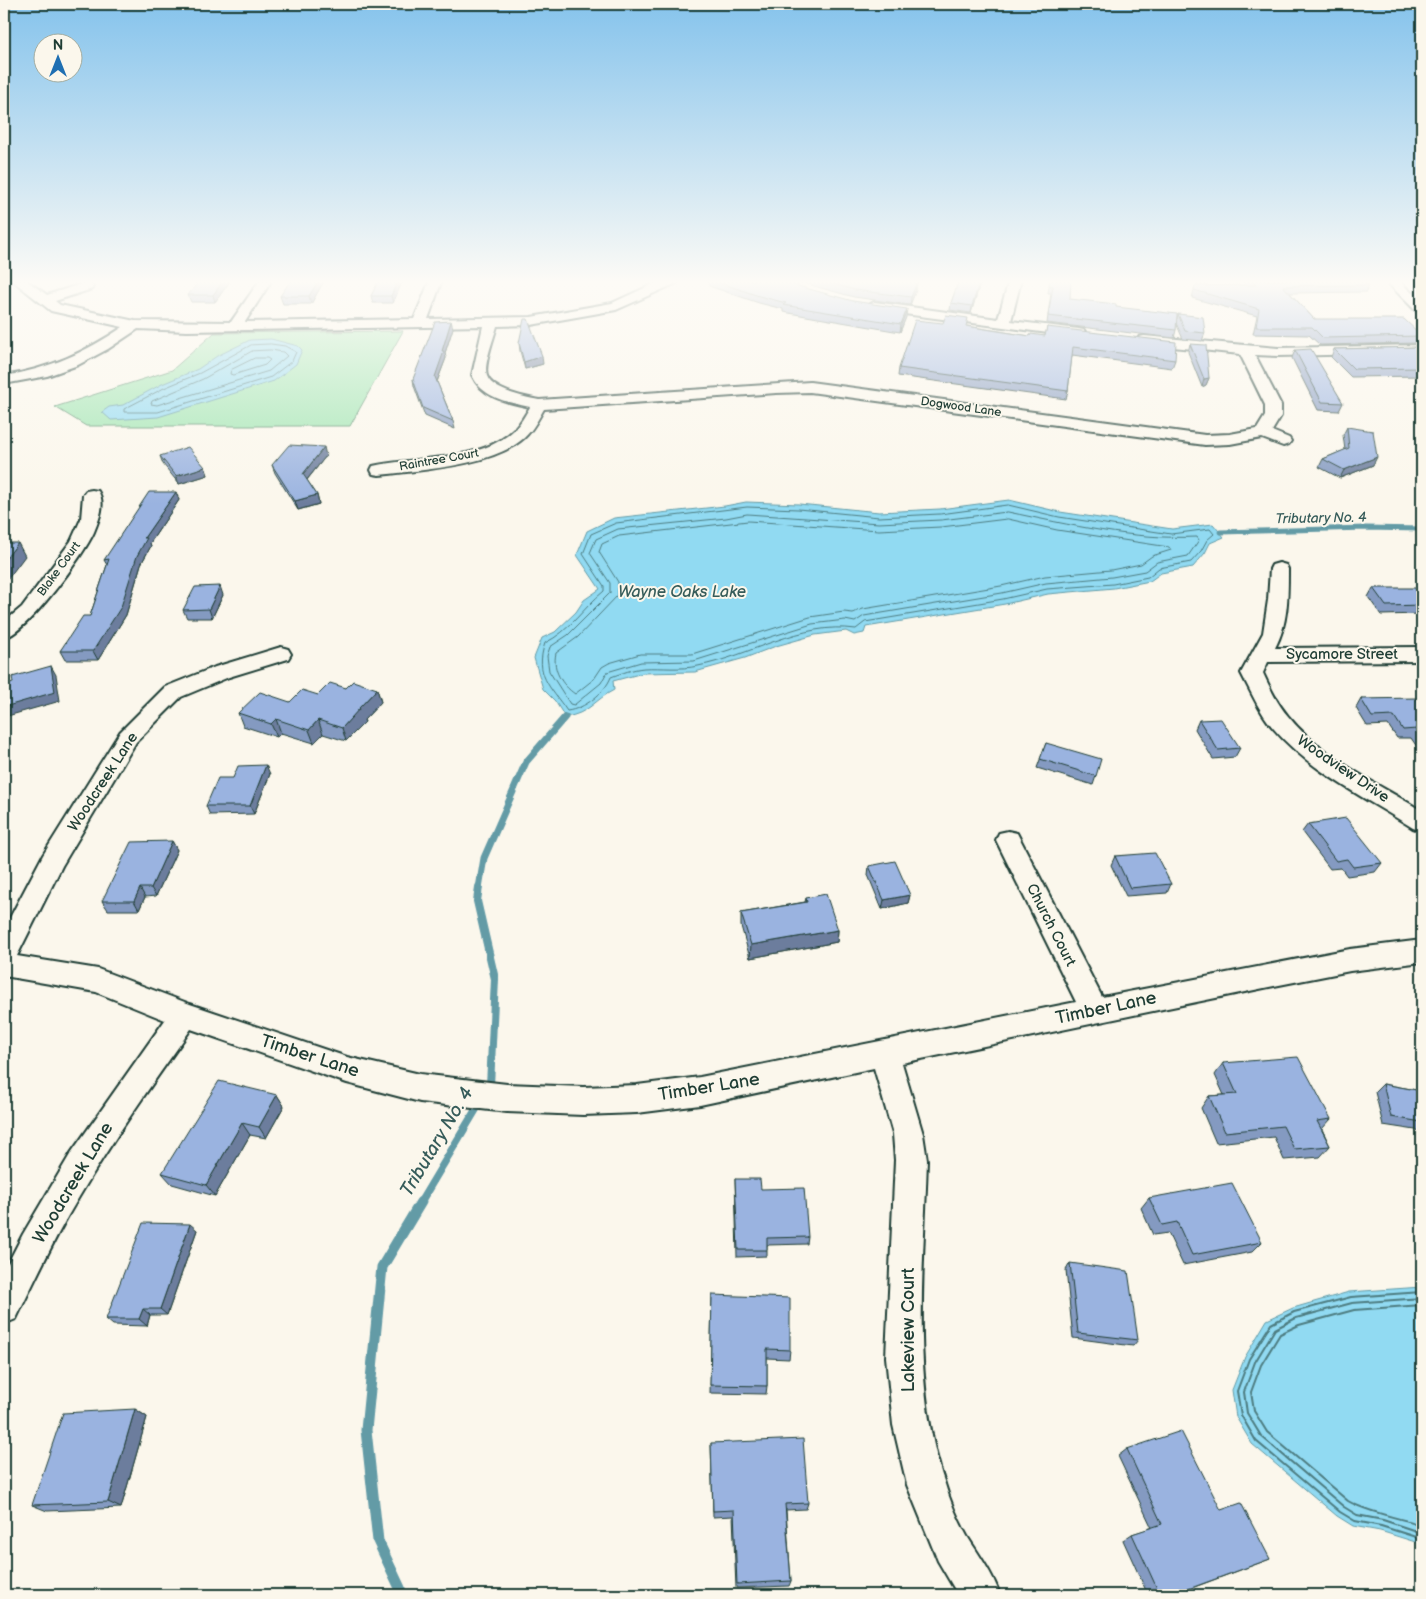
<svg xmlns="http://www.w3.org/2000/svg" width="1426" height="1599" font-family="'Balsamiq Sans',sans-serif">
  <rect width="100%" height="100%" fill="#fbf7ec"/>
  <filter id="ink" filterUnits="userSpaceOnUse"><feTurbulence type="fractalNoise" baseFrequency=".02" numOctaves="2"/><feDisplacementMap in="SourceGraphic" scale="10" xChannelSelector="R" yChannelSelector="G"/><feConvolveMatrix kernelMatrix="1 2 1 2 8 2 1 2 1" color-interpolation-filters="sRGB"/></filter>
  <g filter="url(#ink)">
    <path fill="#a0e5b2" stroke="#609173" d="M403,331L350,426H86L55,407L172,370L214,333Z"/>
    <path fill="#91daf2" stroke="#639ba6" d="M271,339L298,346L302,350L296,364L274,381L158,417L111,420L102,412L109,407L123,405L162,384L198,369L217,356L250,340Z
      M1009,500L1060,512L1172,529L1213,524L1224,537L1210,543L1205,553L1193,567L1161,573L1150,581L1114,588L1048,594L1005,604L866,627L864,633L854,635L846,631L815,635L776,646L745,658L695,672L643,673L613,681L614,690C594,700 589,714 565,717L555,701L543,689L534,658L542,638L555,632L576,612L584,600L600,589L577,555L587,531L614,518L725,506L746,502L799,504L879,512L940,509Z
      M1422,1287V1544L1380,1531L1353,1526L1337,1516L1252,1444L1236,1417L1232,1390L1245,1357L1267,1320L1293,1308L1349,1292Z"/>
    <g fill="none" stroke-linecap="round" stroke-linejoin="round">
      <path stroke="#4d7c80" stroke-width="1" d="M271,344L285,346L296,352L292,361L271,377L158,412H124V409L164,388L200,373L251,345Z
        M271,350L283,352L287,356L269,371L157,405L151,404L152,401L203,379L252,351Z
        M255,358H267L270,360L265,365L233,375L230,374L231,370Z
        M1008,505L1059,517L1171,534L1210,529L1214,534L1207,540L1201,551L1191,562L1159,568L1148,577L1113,584L1047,589L1003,599L865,622L856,629C800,621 751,656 698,666C680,670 662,667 644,668C633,669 622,673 611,677C605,693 584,709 567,711C550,686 534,675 545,643C570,631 583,608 604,591V586L583,554L591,534L616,523L747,507L798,509L879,517L940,514Z
        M1008,512C1071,525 1132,540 1197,537L1199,540L1188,556L1157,562L1145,571L1112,577L1046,583L1002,593L864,616L855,622L845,620L812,624L694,661L641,662L607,672L601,683L574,705L570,704L549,671L547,656L550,647L568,635L610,593V583L590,553L596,539L618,529L726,518L747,514L879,523L941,520Z
        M1008,519L1057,530L1169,547L1171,550L1152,556L1141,564L1111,570L1045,576L1001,586L863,609L853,613L844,612L810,617L692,654H640L609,663L602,667L594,679L575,694C562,685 552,670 556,653L578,637L618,595V582L599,552L602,544L619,536L748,521L879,530L941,527Z"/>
      <path stroke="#4d7c80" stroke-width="2" d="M1422,1292L1351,1297L1294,1312L1271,1324L1249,1359L1237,1391L1241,1415L1256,1441L1340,1512L1355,1521L1381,1526L1422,1539
        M1422,1298L1352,1303L1296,1318L1275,1329L1255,1362L1244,1392L1247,1413L1261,1436L1344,1507L1357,1515L1383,1520L1422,1533
        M1422,1305L1354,1310L1299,1325L1280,1334L1261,1365L1251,1392L1254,1411L1267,1432L1348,1501C1367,1512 1399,1518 1422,1525"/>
      <path stroke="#639ba6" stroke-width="5" d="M1220,532L1366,528L1422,529"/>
      <path stroke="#639ba6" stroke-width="7" d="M479,888L484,858L526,762L565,717"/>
      <path stroke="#639ba6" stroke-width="8" d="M479,887L477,901L495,979L490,1086L487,1090
        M420,1203L481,1101"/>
      <path stroke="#639ba6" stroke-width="11" d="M400,1595V1588L378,1541L366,1430L382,1267L421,1202"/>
      <defs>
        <path id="street" d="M12,280H26L47,295L87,282L93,286L92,289L55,301L60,305L135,321L231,322L260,280H272L245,322L414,319L430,280H442L428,319L531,317L612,303L662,280H678L677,283L616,310L531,325L497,326C494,338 483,365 487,376C492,391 525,397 539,400L810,382L1205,435L1230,434L1257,429L1265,416V405L1240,354L1144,344L1139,343L1137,340L1139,337L1144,336L1278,348L1422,345V353L1278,356L1255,355L1281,405V416L1272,431L1289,438L1291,441L1289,444L1283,446L1262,438L1230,444L1205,445L810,392L776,393L544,409C538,419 533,430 524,438C493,466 420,470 379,475L373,474L371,470L373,466C416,456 480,463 514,430C521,423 525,415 530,407C507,402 482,398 472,375L483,326L187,331L138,329L108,349L78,365L47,376L4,384V376C51,368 84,353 123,327L51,311Z
          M1009,280H1021L1011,321L1079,329L1084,330L1086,333L1084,336L1079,337L874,310L867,306L874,302L998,319Z
          M1385,280H1398L1422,302V313L1417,312Z
          M92,490L98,491C106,503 99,520 94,532C84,555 27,633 4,638V622L22,607L71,541L81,519L83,495L86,491Z
          M1279,563L1286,565L1288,569C1288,597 1288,624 1275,648L1422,647V661L1268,662L1263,673C1270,688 1277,703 1288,716C1322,758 1377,783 1422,811V831L1413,828C1366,798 1311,772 1274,729C1260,713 1251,692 1241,673L1263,633L1268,600L1270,569L1272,565Z
          M281,647L288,649L291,654L288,659L229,677L181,697L136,742L62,866L17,956L98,969L190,1004L347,1057L420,1074L507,1084L583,1087L637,1085L700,1077L1076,1002L996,840L999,833L1008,831L1017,833L1102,997L1350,949L1422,940V962L1350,971L1269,987L902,1063L923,1134L927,1160C924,1266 910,1382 945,1484C950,1501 958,1520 967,1536C979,1555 993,1574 1000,1595H958L938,1561L907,1485L893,1425L886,1357L895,1160L893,1134L874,1068L700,1105L637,1113L583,1115L507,1112L420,1102L347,1083L191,1029C152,1084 113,1139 79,1197C55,1236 36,1278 16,1319L4,1324V1271L23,1234L71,1153L165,1020L96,992L4,976V929L43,855L120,732L165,687L215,667Z"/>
      </defs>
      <use href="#street" stroke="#1f3d34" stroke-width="4"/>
      <use href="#street" fill="#fbf7ec" fill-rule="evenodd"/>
    </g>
    <path fill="#849ac1" stroke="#1f3d34" d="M231,280L215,302H191L188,295Z
      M379,280H401L402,282L393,303H373L371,296Z
      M708,280H776L906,317L900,332L783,312V309L759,303L709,286Z
      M792,280H904L917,282L916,290L910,305L854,297Z
      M959,280H981L971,313L950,310L951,303Z
      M1050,280L1070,299L1177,319L1178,314L1205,333L1202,341L1183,339L1176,323V330L1174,338L1047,323L1051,293H1048Z
      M1241,280H1363L1369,285L1366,292L1290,293L1314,319L1422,335V336L1419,343L1320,345L1309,335L1253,334L1257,316L1192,298L1195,286L1246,285Z
      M324,281L311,304H283L280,296Z
      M967,326L1030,336H1045L1047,327L1175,360L1172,368L1072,355L1068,391L1066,399L898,376L899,368Z
      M453,328L445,353L446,358L437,382L453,421L455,429L425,416L414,386L413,379Z
      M519,343L543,364L525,369L520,351Z
      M1190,344L1209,378L1206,385L1202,387L1188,352Z
      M1422,347V376L1351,377L1331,357L1334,349Z
      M1295,350L1343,403L1339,411L1318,410L1292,358Z
      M1347,427L1373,465L1340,478L1319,467L1323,459L1345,450L1343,435Z
      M160,456L205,467L208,475L179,484L163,464Z
      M326,456L307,480L317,495L319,504L298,510L275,473L272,465Z
      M176,492L179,500L150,543L151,546L141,564L126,615L98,660H65L60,651L90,616L107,565L104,560Z
      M1373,588L1422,591V614L1381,615L1368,597Z
      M223,595L212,618H187L183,610Z
      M346,688L377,689L381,702L364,720L365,722L346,741L323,734L314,743L281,733L277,737L243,726L238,713L290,702Z
      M1361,699L1422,708V754L1411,738H1397L1388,725L1367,726L1356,708Z
      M1199,720L1240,748L1235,757L1213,759L1195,729Z
      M1046,743L1096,776L1093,785L1037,768Z
      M270,774L254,814L210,815L206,806L233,778Z
      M1308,824L1382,863L1375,872L1347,876L1341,868L1330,869L1302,832Z
      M172,841L177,850L156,896L145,897L139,910H108L102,901Z
      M1115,856L1171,884L1167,893L1126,896L1111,865Z
      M869,866L910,895L908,903L882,909L868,875Z
      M806,898L838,930L837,942L750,958L741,926V913L805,902Z
      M1223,1063L1331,1119L1322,1129L1330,1146L1320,1157L1284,1160L1274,1137L1216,1143L1201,1108L1209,1096L1224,1095L1215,1075Z
      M1383,1084L1422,1091V1131L1383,1125L1375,1092Z
      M277,1095L284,1106L266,1138L250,1135L215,1196L172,1184L162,1173Z
      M735,1179L761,1189L808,1237L807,1244L767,1245V1256L737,1257Z
      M1149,1198L1262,1242L1252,1252L1183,1265L1168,1233L1153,1235L1141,1208Z
      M197,1230L167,1315H150L147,1326L113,1325L106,1319Z
      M1070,1263L1138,1340L1133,1346L1073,1338L1066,1270Z
      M712,1295L790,1350L789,1359L767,1358V1386L766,1394L710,1393Z
      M135,1409L147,1417L121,1508L47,1511L32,1505Z
      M711,1443L808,1503L806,1509L786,1510L791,1581L789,1586L736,1588L733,1516L713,1517Z
      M1127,1449L1221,1510L1270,1559L1173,1595H1148L1123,1540L1132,1534L1152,1528L1118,1456Z"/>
    <path fill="#6c7d9d" stroke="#1f3d34" d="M224,280H231L215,302L213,295Z
      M319,280H324V281L311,304L309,296Z
      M398,280H401L402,282L393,303L391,296Z
      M980,280H981L971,313L972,306Z
      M917,282L916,290L910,305L911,297Z
      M907,309L906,317L900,332L901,324Z
      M451,321L453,328L445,353L446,358L436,384L435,377L442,351Z
      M542,356L543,364L525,369L524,362Z
      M1209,378L1206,385L1202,387L1204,379Z
      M324,447L326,456L305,482L303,474Z
      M1377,457L1373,465L1340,478L1344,470Z
      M205,467L208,475L179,484L176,476Z
      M176,492L179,500L150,543L151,546L141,564L126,615L98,660L93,651L137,556L144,538Z
      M317,495L319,504L298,510L295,501Z
      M18,543L25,556L4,584V561Z
      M220,586L223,595L212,618L209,609Z
      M51,666L56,675L60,701L4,717V707Z
      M377,689L381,702L364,720L365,722L346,741L342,728L359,708Z
      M276,719L281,733L277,737L271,724Z
      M318,720L323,734L314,743L309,730Z
      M266,765L270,774L254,814L250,806Z
      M172,841L177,850L156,896L151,888Z
      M140,888L145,897L139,910L134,901Z
      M910,895L908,903L882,909L884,900Z
      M838,930L837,942L750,958L751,945Z
      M277,1095L284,1106L266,1138L259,1127Z
      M242,1123L250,1135L215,1196L206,1185Z
      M190,1224L197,1230L167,1315L160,1309Z
      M143,1309L150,1315L147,1326L139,1319Z
      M135,1409L147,1417L121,1508L108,1502Z"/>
    <path fill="#9ab3e0" stroke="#1f3d34" d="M200,280H224L213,295H188Z
      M291,280H319L309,296H280Z
      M379,280H398L391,296H371Z
      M712,280H776L853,301L907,309L901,324L783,305L786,303L759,296Z
      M819,280H904L917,282L911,297L855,290Z
      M959,280H980L972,306L951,303Z
      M1050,280H1071L1070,299L1116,304V307L1177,314L1176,330L1048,316L1053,286L1049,285Z
      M1251,280H1363L1369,285L1283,286L1314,319H1404L1422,336L1323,338L1312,327H1256L1259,309L1194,290L1195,286L1256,285Z
      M1178,314L1203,317L1205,333L1185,331Z
      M946,315L968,318L966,326L1030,336L1031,334L1045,336L1047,327L1176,342L1175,360L1073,347L1068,391L899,368L915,320L943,323Z
      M524,319H528L542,356L524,362L519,343Z
      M451,321L442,351H444L435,377L453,421L423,408L413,379L435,322Z
      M1190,344L1206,345L1209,378L1204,379Z
      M1422,347V368L1354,369L1334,349Z
      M1311,349L1343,403L1322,402L1295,350Z
      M1347,427L1373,431L1377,457L1344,470L1323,459L1349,448Z
      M289,445L324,447L303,474L317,495L295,501L272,465Z
      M188,447L205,467L176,476L160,456Z
      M149,492H176L144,538H147L137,556L121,607L93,651H60L83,616H90L109,559L104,560Z
      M4,543H18L4,561Z
      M220,586L209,609L183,610L195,587Z
      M1373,588H1419L1422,591V605L1386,606Z
      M51,666L55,692L4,707V685L13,683L12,677Z
      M353,681L377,689L359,708H360L342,728L318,720L309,730L276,719L271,724L238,713L260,692L290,702L302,690L318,695L330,683L346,688Z
      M1416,698L1422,708V737L1417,729L1403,730L1394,716L1372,717L1361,699Z
      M1221,719L1240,748L1218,750L1199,720Z
      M1046,743L1101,759L1096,776L1040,759Z
      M266,765L250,806H206L218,778H233L238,766Z
      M1346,818L1382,863L1353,867L1347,859L1336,861L1308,824Z
      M172,841L151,888H140L134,901H102L131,842Z
      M1155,853L1171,884L1130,888L1115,856Z
      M895,861L910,895L884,900L869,866Z
      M826,894L838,930L751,945L741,913L807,902L806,898Z
      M1298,1057L1331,1119L1317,1121L1330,1146L1294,1149L1283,1126L1225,1132L1209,1096L1237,1094L1223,1063Z
      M219,1081L277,1095L259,1127L242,1123L206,1185L162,1173Z
      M1383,1084L1422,1091V1122L1391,1117Z
      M735,1179H760L761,1189L804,1188L808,1237L767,1238V1250H738Z
      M1232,1183L1262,1242L1192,1255L1177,1222L1162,1225L1149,1198Z
      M143,1223L190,1224L160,1309H143L139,1319H106Z
      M1070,1263L1128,1271L1138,1340L1078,1333Z
      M712,1295L790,1298V1350L767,1349V1386L710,1385Z
      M135,1409L108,1502L32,1505L63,1413Z
      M1181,1431L1221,1510L1241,1503L1270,1559L1172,1595H1160L1132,1534L1162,1524L1127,1449Z
      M803,1439L808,1503L785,1504L791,1581L737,1584L734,1510L713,1511L711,1443Z"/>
  </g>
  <linearGradient id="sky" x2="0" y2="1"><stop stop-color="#85c3ec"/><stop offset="0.56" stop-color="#fdfbf6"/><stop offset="1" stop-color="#fdfbf6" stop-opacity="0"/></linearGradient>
  <rect width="1426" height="504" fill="url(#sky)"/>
  <g text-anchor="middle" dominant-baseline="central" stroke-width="4" stroke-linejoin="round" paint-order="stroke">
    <g font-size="12" fill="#1f3d34" stroke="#fbf7ec">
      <text transform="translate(961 407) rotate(8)">Dogwood Lane</text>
      <text transform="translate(439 460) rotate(-10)">Raintree Court</text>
      <text transform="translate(59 569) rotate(-54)">Blake Court</text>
    </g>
    <g font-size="14" font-style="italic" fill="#365c5a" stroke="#fbf7ec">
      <text transform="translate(1321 518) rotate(-1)">Tributary No. 4</text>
    </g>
    <g font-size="15" fill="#1f3d34" stroke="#fbf7ec">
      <text x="1342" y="654">Sycamore Street</text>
      <text transform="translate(1343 769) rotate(34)">Woodview Drive</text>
      <text transform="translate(103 782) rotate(-57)">Woodcreek Lane</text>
      <text transform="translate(1051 925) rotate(63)">Church Court</text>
    </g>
    <g font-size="16" font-style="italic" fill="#365c5a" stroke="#fbf7ec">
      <text x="682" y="592">Wayne Oaks Lake</text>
    </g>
    <g font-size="18" fill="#1f3d34" stroke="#fbf7ec">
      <text transform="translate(1106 1008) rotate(-12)">Timber Lane</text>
      <text transform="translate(310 1056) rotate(18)">Timber Lane</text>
      <text transform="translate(709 1087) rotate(-9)">Timber Lane</text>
      <text transform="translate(73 1183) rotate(-59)">Woodcreek Lane</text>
      <text transform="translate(908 1330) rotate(-90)">Lakeview Court</text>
    </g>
    <g font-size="19" font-style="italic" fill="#365c5a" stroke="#fbf7ec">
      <text transform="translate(437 1142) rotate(-59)">Tributary No. 4</text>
    </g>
  </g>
  <rect width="1426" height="1599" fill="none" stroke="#fbf7ec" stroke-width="20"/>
  <rect x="10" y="10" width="1406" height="1579" fill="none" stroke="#1f3d34" stroke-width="2" filter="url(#ink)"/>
  <g transform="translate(58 58)"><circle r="24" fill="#fbf7ec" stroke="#a3ada2"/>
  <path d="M0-4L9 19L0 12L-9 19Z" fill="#1f6fb2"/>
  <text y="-8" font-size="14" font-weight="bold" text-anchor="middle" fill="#1f3d34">N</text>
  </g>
</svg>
